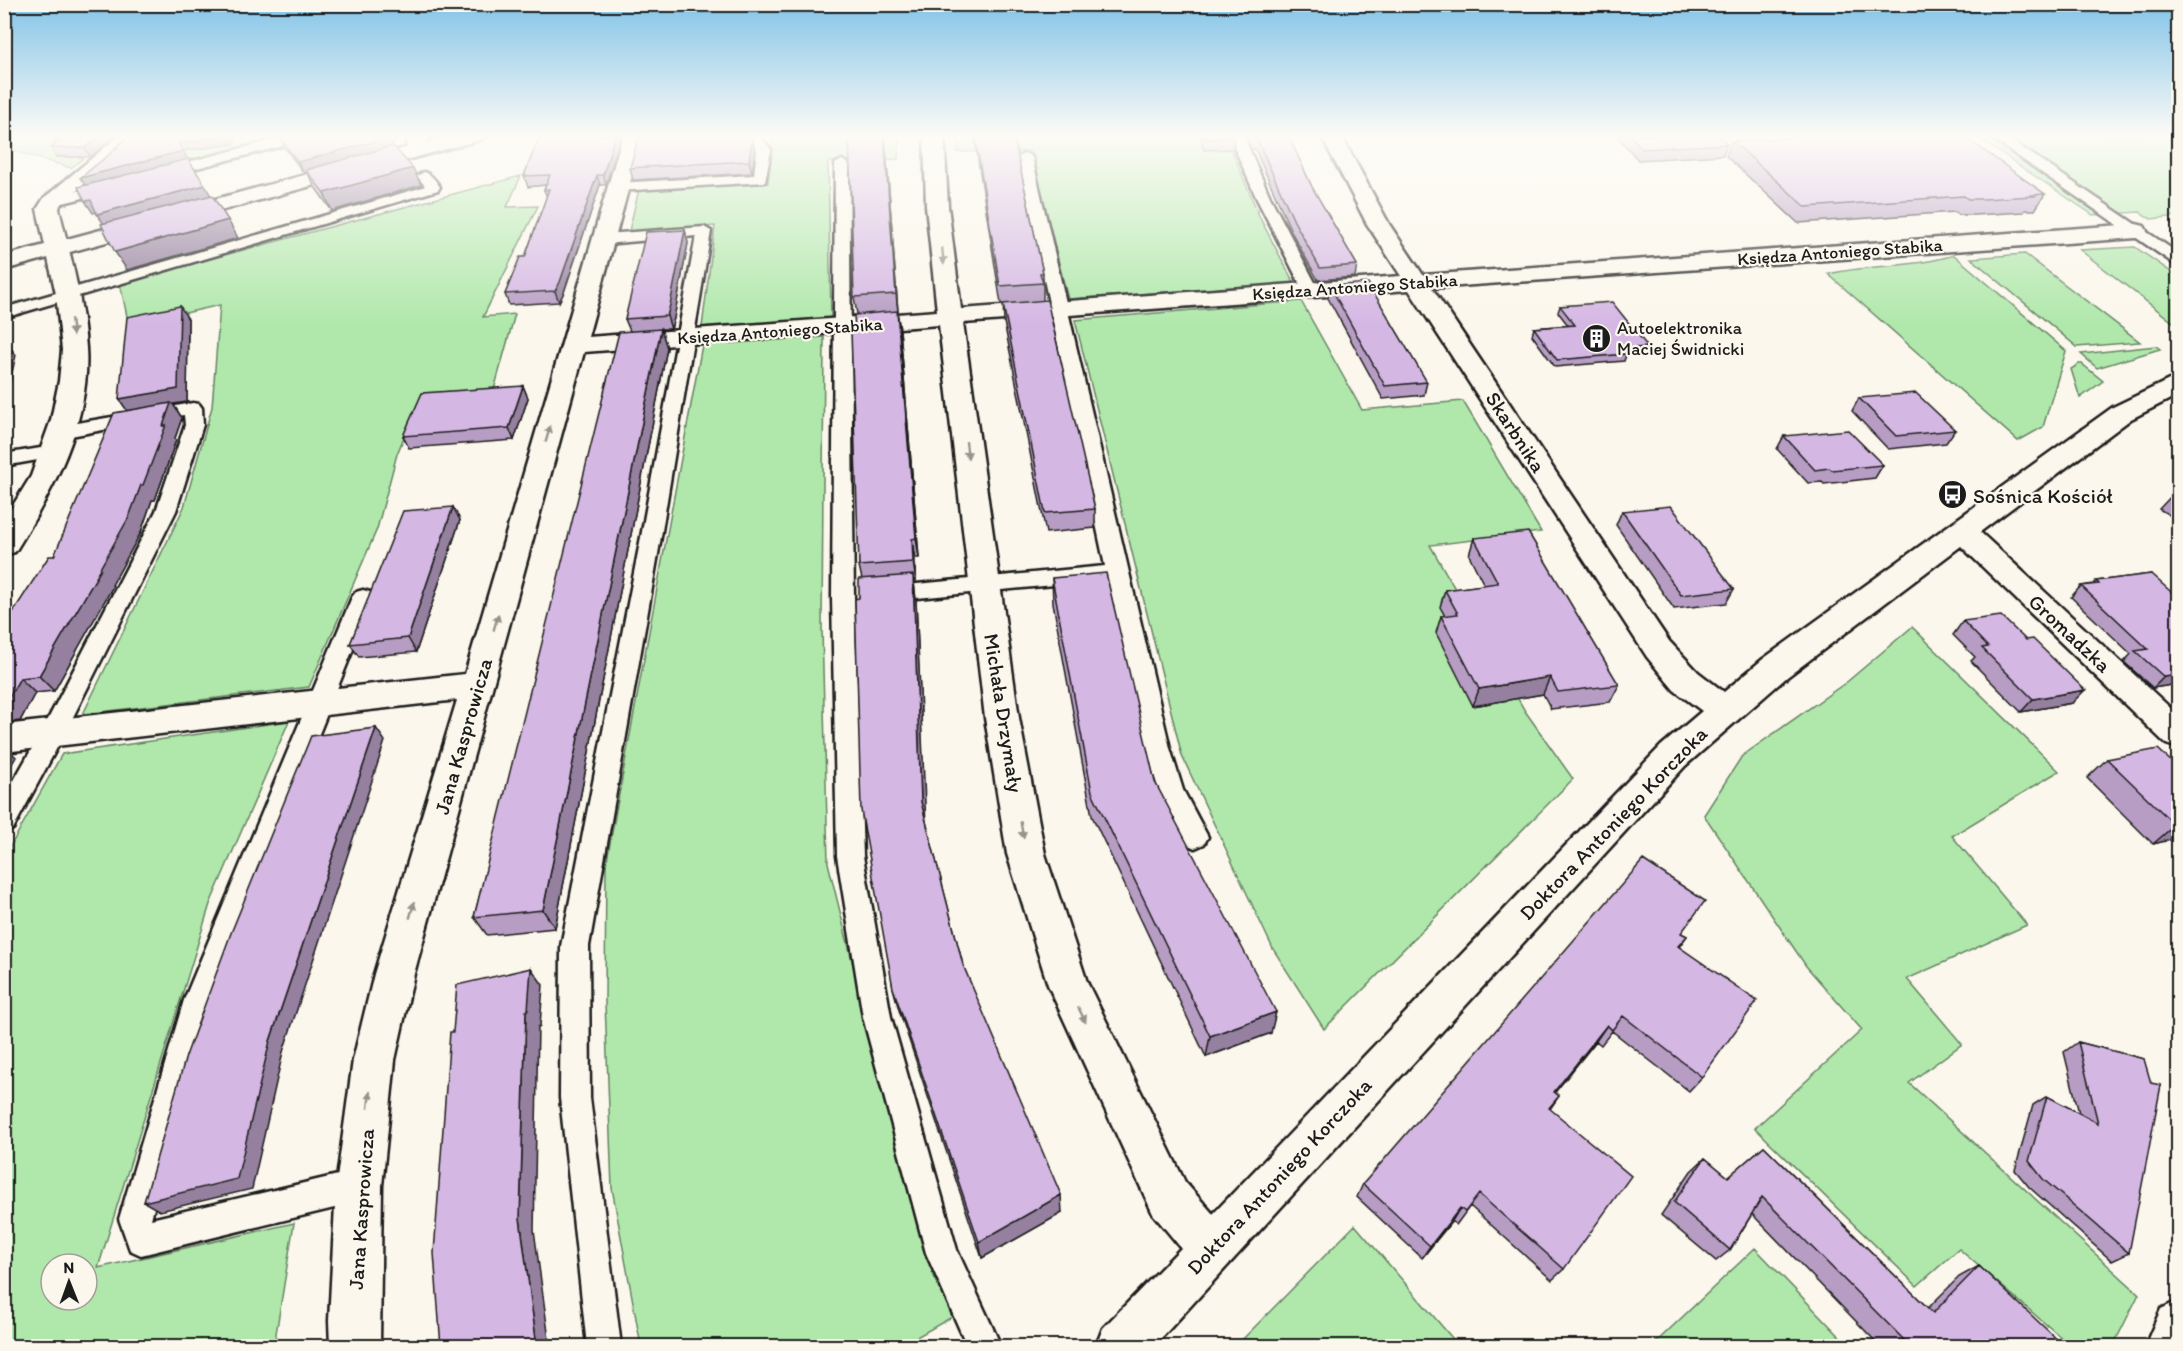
<svg xmlns="http://www.w3.org/2000/svg" width="2183" height="1351" font-family="Itim,sans-serif">
  <rect width="100%" height="100%" fill="#fbf7ec"/>
  <filter id="ink" filterUnits="userSpaceOnUse"><feTurbulence type="fractalNoise" baseFrequency=".0167" numOctaves="2"/><feDisplacementMap in="SourceGraphic" scale="12" xChannelSelector="R" yChannelSelector="G"/><feConvolveMatrix kernelMatrix="1 2 1 2 8 2 1 2 1" color-interpolation-filters="sRGB"/></filter>
  <g filter="url(#ink)">
    <path fill="#b0e8ab" stroke="#668264" stroke-width="1.5" fill-rule="evenodd" d="M4,135H112L71,168L11,150L5,157Z
      M220,135H302L88,188Z
      M774,135H900L898,159L828,162L831,318L702,327L715,226L629,231L639,189L768,183Z
      M959,135H1225L1261,220L1294,283L1068,299L1031,151L958,152Z
      M1974,135H2178V216L2151,219L2140,212L2093,215Z
      M521,176L507,207L538,206L483,317L515,314L492,397L419,401L397,454L377,529L309,687L83,714L184,507L212,407L220,305L129,326L120,283Z
      M2135,247L2178,277V326L2080,250Z
      M2025,254L2140,342L2077,347L1971,258Z
      M1954,255L2066,351L2043,427L2018,441L1828,274C1869,264 1913,268 1954,255Z
      M1301,301L1362,410L1463,401L1541,532L1430,545L1525,711L1573,779L1324,1029L1273,949L1182,756L1075,320Z
      M824,337L822,630L828,863L867,1021L952,1317L901,1346H641L612,1188L605,1002L606,865L702,345Z
      M2156,346L2160,349L2097,368L2081,354Z
      M2079,364H2082L2103,381L2080,398L2071,369Z
      M1912,627L2059,771L1952,836L2027,925L1907,979L1962,1044L1909,1083L2139,1294L2113,1346H2071L1959,1249L1917,1286L1755,1128L1862,1030L1806,966L1704,815L1742,756L1848,681Z
      M289,721L210,904L98,1268L294,1223L274,1346H5V856L62,754ZM51,1264H87V1300H51Z
      M1355,1225L1459,1346H1236Z
      M1755,1248L1849,1346H1652Z"/>
    <g fill="none" stroke-linecap="round" stroke-linejoin="round">
      <defs>
        <path id="lane" d="M293,135H316L314,138L162,177L155,173L157,170Z
          M746,135H760L771,150L765,182L618,191L611,187L618,183L754,175L757,150Z
          M1229,135H1243L1270,197L1319,290L1317,293L1311,295L1303,290L1256,197Z
          M1987,135H2003L2178,253V264L2173,263Z
          M1025,153L1032,157L1170,748L1183,790L1208,837L1204,844L1195,848L1186,844L1159,791L1146,748L1108,580L885,601L878,599L874,594L878,589L885,587L1105,566L1018,157Z
          M842,160L849,164L854,597L863,856L891,1017L957,1250L1001,1346H967L926,1253L863,1017L837,856L832,597L835,164Z
          M424,172C431,174 436,181 440,187L438,190L4,318V308L420,188L425,186L417,176Z
          M110,183L117,187L115,190L51,206L44,202L46,199Z
          M704,227L711,231L661,537L589,946L590,1098L621,1346H587L560,1098L561,946L641,537L696,236L605,244L597,239L605,234Z
          M193,403L199,404L202,408L203,425L176,511L65,733L13,829L4,832V798L43,729L156,511L185,425L184,415L60,438L54,436L51,432L54,428L60,426Z
          M53,446L60,448L62,452L60,456L4,466V454Z
          M363,590L370,592L374,597L212,1000L151,1219L359,1170L370,1175L375,1186L370,1197L359,1202L141,1255L130,1250L119,1219L184,1000L352,597L356,592Z"/>
        <path id="street" d="M120,135H142L60,205L59,209C70,255 83,300 86,348C91,422 52,492 15,552L4,555V520L31,476L51,420L59,381L62,350L56,294L37,209L44,198Z
          M411,135H431L426,143L428,150L425,154H411L406,143Z
          M623,135H643L588,337L937,311L926,206L924,135H944L948,206L961,309L1401,276L1367,224L1321,135H1341L1389,224L1423,275L2136,224L2144,226L2147,231L2144,236L2136,238L1432,288L1669,641L1698,672L1724,692L1763,659L2113,407L2169,380L2178,377V395L2131,419L1980,532L2178,715V748L2166,744L1961,546L1787,677L1685,766L1154,1346H1096L1103,1328L1181,1248L1153,1214L1048,985L1007,854L985,718L939,325L584,352L414,974L395,1060L382,1186L380,1346H330L329,1321L336,1186L353,1060L374,974L457,700L4,752V725L465,674ZM1409,290L1647,657L1674,690L1702,711L1661,746L1213,1214L1185,1182L1087,982L1045,854L1019,718L963,323Z
          M2178,1301V1346H2145L2161,1309Z"/>
        <path id="secondary" d="M453,135H486L483,139L4,270V256Z"/>
      </defs>
      <use href="#lane" stroke="#1c1c1c" stroke-width="5"/>
      <use href="#street" stroke="#1c1c1c" stroke-width="5"/>
      <use href="#secondary" stroke="#1c1c1c" stroke-width="5"/>
      <use href="#lane" fill="#fbf7ec" fill-rule="evenodd"/>
      <use href="#street" fill="#fbf7ec" fill-rule="evenodd"/>
      <use href="#secondary" fill="#fbf7ec" fill-rule="evenodd"/>
    </g>
    <path fill="#b79dc4" stroke="#1c1c1c" stroke-width="1.5" d="M58,135H116L90,157H56L51,148L56,144L53,140Z
      M286,135H402L388,148L421,185L332,211L315,187L307,172L304,173L285,148L279,137Z
      M540,135H619L620,139L606,185H600L564,292L559,302L509,305L505,294L525,257L547,197L544,190L546,185L528,187L524,176Z
      M885,135L898,312H897L900,330L919,558H915L916,581H914L916,600L925,818L963,965L1062,1213L982,1258L899,1010L893,988L859,598L862,579L859,566L855,332L857,314L854,297Z
      M974,135H1013L1043,273V301L1095,509V528L1046,533L1004,322L1003,304H1001Z
      M1200,135H1233L1234,138L1233,149L1204,150Z
      M1245,135H1288L1312,187L1357,265L1355,277L1318,280L1292,233L1255,149H1251Z
      M1616,135H1718L1727,144L1723,155L1638,160Z
      M1732,141L2045,194L2035,210H2025L2024,212L1974,215H1959L1955,212L1798,223L1726,156Z
      M755,151L752,173L633,180L630,168Z
      M685,230L688,243L674,318L671,329H661L667,348L555,928L487,935L474,917L630,331L625,319Z
      M1330,286L1427,382L1424,395L1383,399L1328,298Z
      M1560,306L1648,347L1645,353L1626,355L1624,361L1555,367L1532,335L1534,328L1568,325L1558,312Z
      M188,319L187,402L173,404L182,418L175,438L176,440L155,500H152L141,532L112,585L113,586L54,691L35,693L20,721L4,723L54,556Z
      M523,386L528,398L514,440L409,448L403,436Z
      M1859,398L1955,430L1946,443L1888,449L1852,411Z
      M1784,436L1883,465L1875,478L1824,484L1822,482L1808,483L1777,449Z
      M2178,490V520L2159,509L2175,492Z
      M453,507L460,520L416,652L359,657L350,644Z
      M1622,511L1734,589L1726,603L1674,609L1616,525Z
      M1474,538L1619,685L1610,702L1551,709L1543,694L1473,706L1436,633L1441,616H1445L1440,607L1445,590L1484,585L1469,555Z
      M2151,574L2178,684L2153,688L2124,662L2131,654L2071,597L2081,586L2094,584L2096,581Z
      M1052,578L1155,782L1271,1033L1206,1057L1092,816L1053,603Z
      M1963,621L2072,703L2021,712L1971,661L1975,657L1953,635Z
      M2107,759L2178,768V838L2153,844L2087,778Z
      M1681,933L1687,936L1679,947L1702,1077L1689,1091L1612,1031L1601,1045L1596,1041L1555,1092L1559,1096L1550,1109L1564,1269L1552,1280L1470,1206L1456,1225L1452,1221L1422,1258L1357,1197L1363,1184Z
      M2078,1042L2144,1059L2129,1253L2112,1261L2029,1187L2015,1170L2033,1105L2047,1096L2079,1113L2064,1052Z
      M1764,1146L1928,1308L1959,1277L1979,1266L2061,1347H1881L1752,1214L1730,1250L1716,1261L1661,1215L1691,1171L1705,1158L1728,1177Z"/>
    <path fill="#9580a0" stroke="#1c1c1c" stroke-width="1.5" d="M101,135H116L90,157L85,148Z
      M230,135H237L234,144L182,151L178,143Z
      M385,135H402L385,151L304,173L298,162Z
      M615,135H619L620,139L606,185L603,175Z
      M884,135H885L898,312L896,294Z
      M752,139L755,151L752,173L749,161Z
      M183,151L188,160L86,186L80,178Z
      M413,168L421,185L332,211L324,193Z
      M597,175L600,185L564,292L559,302L555,291Z
      M205,185L212,198L105,226L97,214Z
      M91,200L99,212L93,213L85,201Z
      M228,220L238,238L127,270L115,252Z
      M685,230L688,243L674,318L671,329L667,316Z
      M180,306L188,319L187,402L173,404L182,418L175,438L176,440L155,500H152L141,532L112,585L113,586L54,691L39,676L98,572L128,412L119,399Z
      M897,311L900,330L919,558L916,538Z
      M661,329L667,348L555,928L543,910Z
      M6,342L16,355L4,408V349Z
      M523,386L528,398L514,440L509,428Z
      M453,507L460,520L416,652L408,638Z
      M912,539L915,558L916,581L913,562Z
      M913,575L916,600L926,826L921,802Z
      M2178,675V684L2153,688L2164,677Z
      M1550,677L1543,694L1473,706L1479,689Z
      M20,678L35,693L20,721L4,723V706Z
      M2085,690L2072,703L2021,712L2033,699Z
      M376,728L385,741L283,1052L252,1189L160,1211L144,1202L270,1041Z
      M4,746L16,757L4,778Z
      M2178,824V838L2153,844L2175,825Z
      M531,968L543,985L540,1026L538,1027L534,1230L550,1347H537L520,1218L526,1011Z
      M1276,1012L1271,1033L1206,1057L1210,1036Z
      M1607,1025L1596,1041L1544,1106L1554,1092Z
      M1061,1195L1062,1213L982,1258L979,1242Z
      M1460,1208L1452,1221L1422,1258L1430,1246Z"/>
    <path fill="#d5b7e4" stroke="#1c1c1c" stroke-width="1.5" d="M58,135H101L85,148H51L63,139L53,140Z
      M130,135H230L178,143L183,151L80,178L117,148H115Z
      M286,135H385L380,140L298,162L279,137Z
      M540,135H615L603,175H597L560,282L555,291L505,294L520,257H525L549,189L544,190L550,175L524,176Z
      M639,135H749L752,139L749,161L630,168Z
      M849,135H884L896,294L854,297Z
      M975,135H1013L1043,273H1040L1043,283L1000,286Z
      M1204,135H1233L1234,138L1205,139Z
      M1252,135H1288L1312,187L1357,265L1320,268L1294,221L1256,137H1253Z
      M1630,135H1718L1727,144L1642,149Z
      M1823,135H1962L2045,194L2032,195L2034,196L1983,199H1968L1964,196L1806,207L1732,141Z
      M393,146L413,168L324,193L306,170Z
      M188,159L205,185L97,214L91,200L85,201L78,187Z
      M212,195L228,220L115,252L101,224Z
      M685,230L670,305L667,316L625,319L646,232Z
      M1368,283L1427,382L1385,386L1330,286Z
      M1047,300L1095,509L1045,513L1003,304Z
      M1612,302L1648,347L1622,349L1626,354L1557,360L1534,328L1575,325L1560,306Z
      M180,306L178,389L119,399L127,317Z
      M897,311L916,538L912,539L913,562L859,566L851,332H855L854,315Z
      M661,329L543,910L474,917L619,332Z
      M523,386L509,428L403,436L422,393Z
      M1916,393L1955,430L1896,436L1859,398Z
      M171,403L163,426L166,425L143,485H141L129,517L98,572L100,571L39,676L20,678L4,706V626L49,556H54L114,413Z
      M1848,430L1883,465L1832,470L1829,468L1815,470L1784,436Z
      M1671,506L1734,589L1681,595L1622,511Z
      M453,507L408,638L350,644L403,511Z
      M1528,532L1619,685L1558,692L1550,677L1479,689L1441,616L1458,614L1445,590L1498,583L1474,538Z
      M1106,573L1155,782L1276,1012L1210,1036L1092,792L1052,578Z
      M2151,574L2178,598V675L2164,677L2135,651L2148,649L2081,586L2099,584L2096,581Z
      M913,575L921,802L963,965L1061,1195L979,1242L893,988L861,810L855,599L859,598V579Z
      M2001,616L2026,640L2033,639L2085,690L2033,699L1982,648L1988,647L1963,621Z
      M376,728L270,1041L237,1179L144,1202L186,1056L231,933L311,736Z
      M2158,749L2178,768V824L2175,825L2107,759Z
      M1643,860L1705,901L1681,933L1687,936L1678,946L1757,1001L1702,1077L1623,1016L1612,1030L1607,1025L1554,1092L1559,1096L1549,1108L1631,1176L1564,1269L1479,1194L1465,1212L1460,1208L1430,1246L1363,1184Z
      M531,968L528,1010L526,1011L520,1218L537,1347H441L434,1253L450,1032H453L457,985Z
      M2078,1042L2144,1059L2151,1083L2161,1085L2129,1253L2043,1179L2029,1161L2047,1096L2098,1123Z
      M1764,1146L1933,1313L1979,1266L2062,1344L2061,1347H1911L1762,1197L1730,1250L1674,1202L1705,1158L1728,1177Z"/>
    <defs><path id="oneway-solid" d="M-6-.8H1V-3.2L6.5 0L1 3.2V.8H-6Z" transform="scale(1.5)"/></defs>
    <g fill="#97948e">
      <use href="#oneway-solid" transform="translate(943 256) rotate(84)"/>
      <use href="#oneway-solid" transform="translate(72 327) rotate(84)"/>
      <use href="#oneway-solid" transform="translate(548 434) rotate(-74)"/>
      <use href="#oneway-solid" transform="translate(967 450) rotate(83)"/>
      <use href="#oneway-solid" transform="translate(496 622) rotate(-74)"/>
      <use href="#oneway-solid" transform="translate(1022 830) rotate(80)"/>
      <use href="#oneway-solid" transform="translate(412 910) rotate(-74)"/>
      <use href="#oneway-solid" transform="translate(1082 1015) rotate(64)"/>
      <use href="#oneway-solid" transform="translate(369 1100) rotate(-83)"/>
    </g>
  </g>
  <linearGradient id="sky" x2="0" y2="1"><stop stop-color="#83c4e8"/><stop offset="0.42" stop-color="#fdfbf6"/><stop offset="1" stop-color="#fdfbf6" stop-opacity="0"/></linearGradient>
  <rect width="2183" height="324" fill="url(#sky)"/>
  <defs>
    <symbol id="building-disc" viewBox="-11 -11 22 22"><circle r="9.5" fill="#1c1c1c" stroke="#fbf7ec"/><path d="M-4-6H4V6H1V3H-1V6H-4ZM-2.5-4.3h1.7v1.8h-1.7ZM.8-4.3h1.7v1.8H.8ZM-2.5-1h1.7V.8h-1.7ZM.8-1h1.7V.8H.8Z" fill="#fff"/></symbol>
    <symbol id="bus-disc" viewBox="-11 -11 22 22"><circle r="9.5" fill="#1c1c1c" stroke="#fbf7ec"/><path d="M-5-6H5V4H4V6H2V4H-2V6H-4V4H-5ZM-3.5-4V0h7V-4ZM-3.5 1.2v1.5H-2V1.2ZM2 1.2v1.5H3.5V1.2Z" fill="#fff"/></symbol>
  </defs>
  <g fill-rule="evenodd">
    <use href="#building-disc" x="1580" y="322" width="33" height="33"/>
    <use href="#bus-disc" x="1936" y="478" width="33" height="33"/>
  </g>
  <g text-anchor="middle" dominant-baseline="central" stroke-width="4.5" stroke-linejoin="round" paint-order="stroke">
    <g font-size="18" fill="#1c1c1c" stroke="#fbf7ec">
      <text transform="translate(1840 252) rotate(-4)">Księdza Antoniego Stabika</text>
      <text transform="translate(1355 287) rotate(-4)">Księdza Antoniego Stabika</text>
      <text transform="translate(780 331) rotate(-4)">Księdza Antoniego Stabika</text>
    </g>
    <g font-size="18" fill="#1c1c1c" stroke="#fbf7ec" text-anchor="start">
      <text x="1617" y="328">Autoelektronika<tspan x="1617" dy="21">Maciej Świdnicki</tspan></text>
    </g>
    <g font-size="21" fill="#1c1c1c" stroke="#fbf7ec">
      <text transform="translate(1516 432) rotate(57)">Skarbnika</text>
      <text transform="translate(2070 633) rotate(43)">Gromadzka</text>
      <text transform="translate(1004 713) rotate(81)">Michała Drzymały</text>
      <text transform="translate(463 736) rotate(-74)">Jana Kasprowicza</text>
      <text transform="translate(1613 823) rotate(-46)">Doktora Antoniego Korczoka</text>
      <text transform="translate(1279 1176) rotate(-47)">Doktora Antoniego Korczoka</text>
      <text transform="translate(361 1209) rotate(-86)">Jana Kasprowicza</text>
    </g>
    <g font-size="21" fill="#1c1c1c" stroke="#fbf7ec" text-anchor="start">
      <text x="1973" y="495">Sośnica Kościół</text>
    </g>
  </g>
  <rect width="2183" height="1351" fill="none" stroke="#fbf7ec" stroke-width="24"/>
  <rect x="12" y="12" width="2159" height="1327" fill="none" stroke="#1c1c1c" stroke-width="2" filter="url(#ink)"/>
  <g transform="translate(69 1282) rotate(359)"><circle r="28" fill="#fbf7ec" stroke="#a29f99" stroke-width="1.5"/>
  <path d="M0-4.5L10 22L0 15L-10 22Z" fill="#1c1c1c"/>
  <text y="-9" font-size="16" font-weight="bold" text-anchor="middle" fill="#1c1c1c">N</text>
  </g>
</svg>
